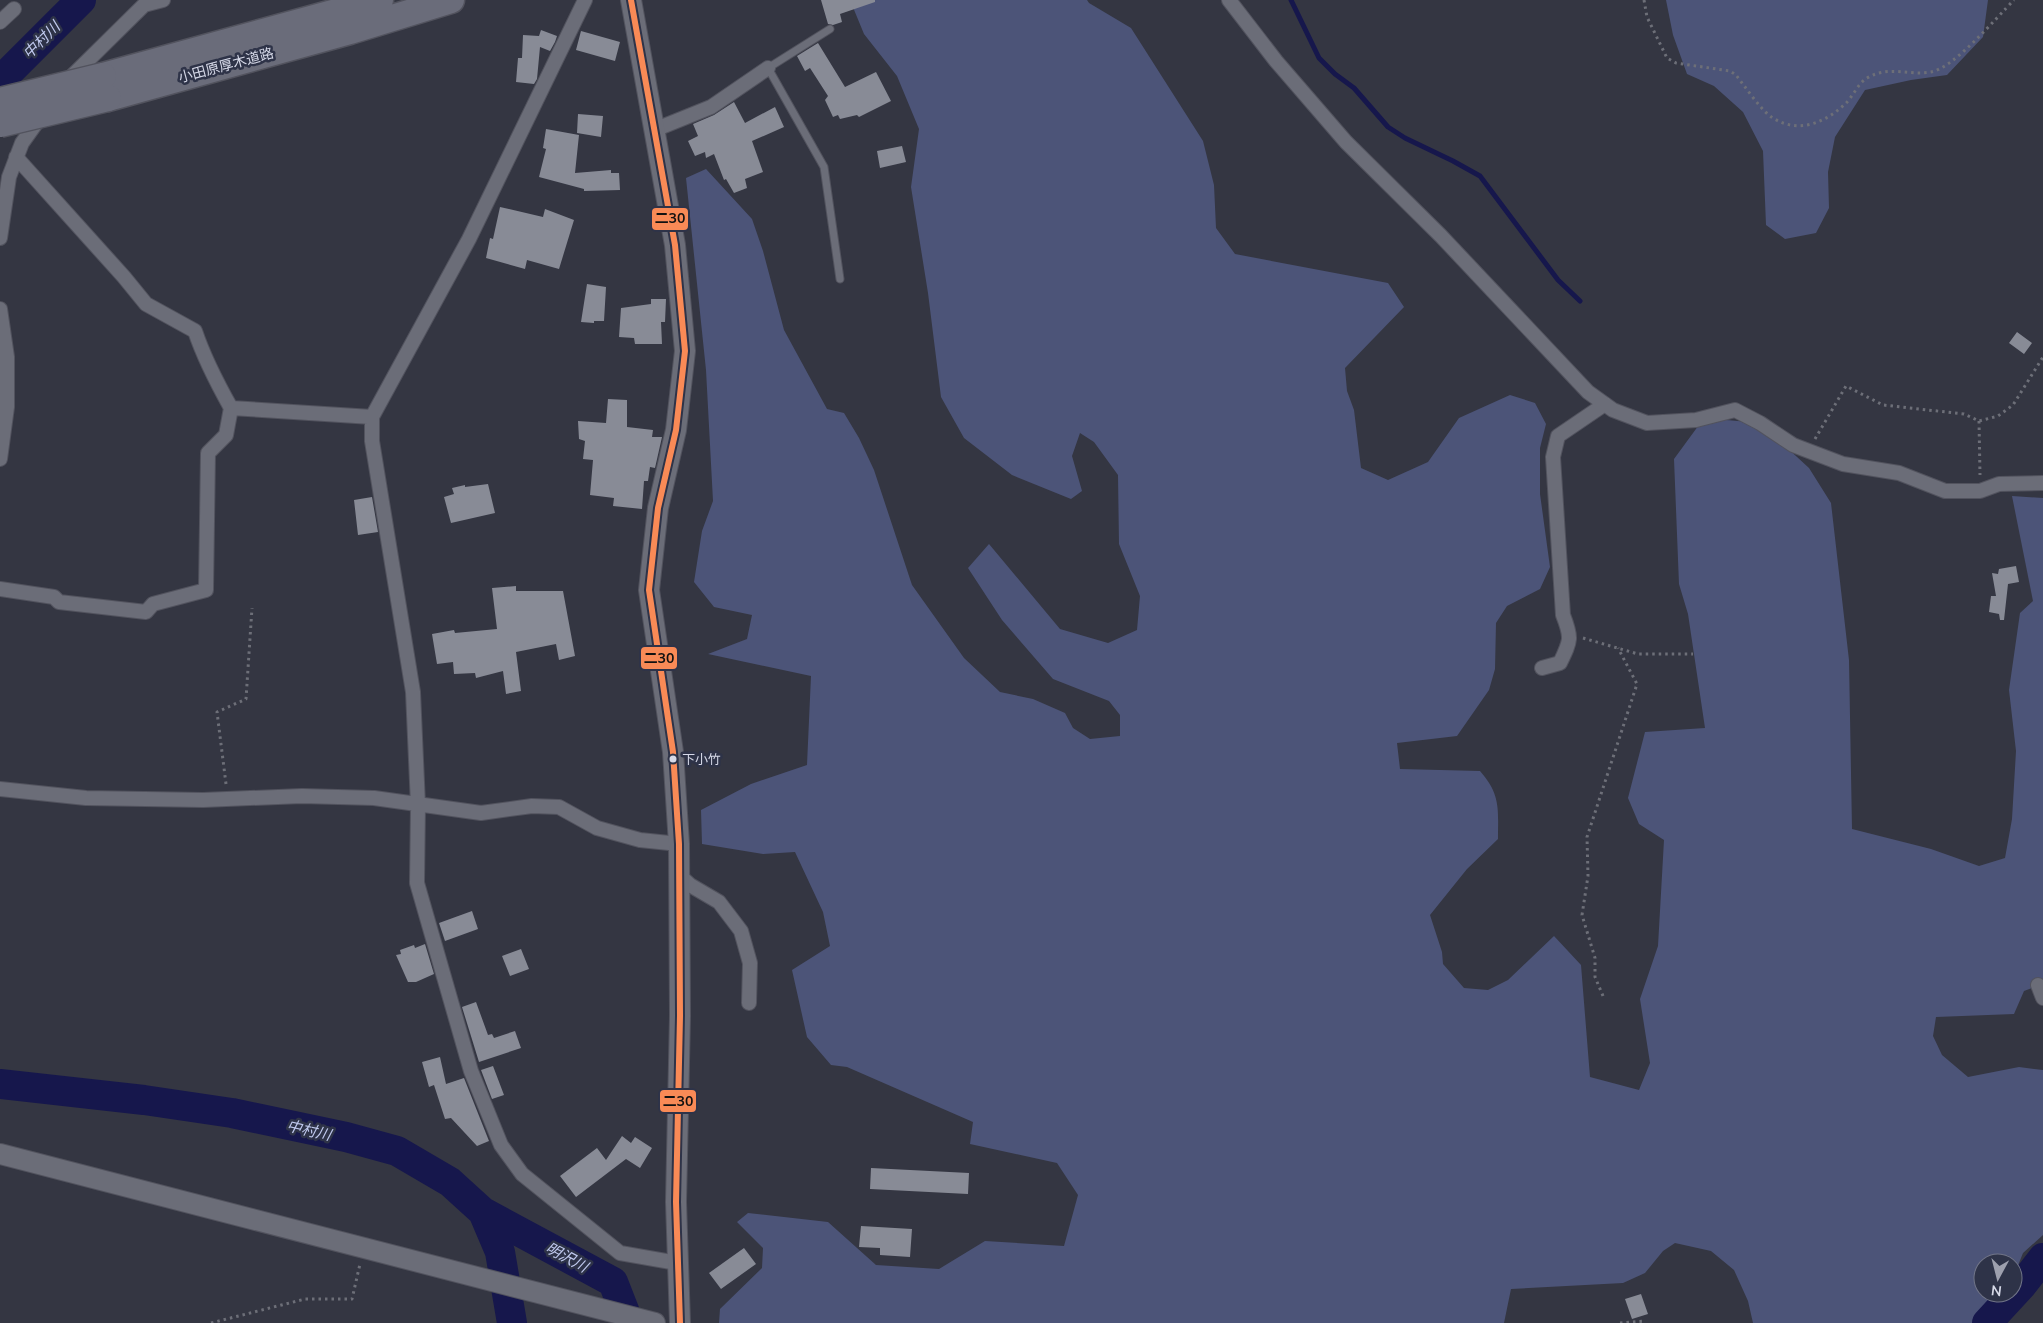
<svg xmlns="http://www.w3.org/2000/svg" width="2043" height="1323" font-family="Mulish,'Noto Sans JP',sans-serif">
  <rect width="100%" height="100%" fill="#343642"/>
  <path fill="#4c5478" d="M850,0H1087L1089,3L1131,28L1203,141L1214,185L1216,228L1235,254L1388,283L1404,307L1345,368L1347,391L1354,410L1361,468L1388,480L1428,462L1459,418L1510,395L1535,403L1546,424L1540,448V494L1550,567L1540,589L1507,606L1496,623L1495,669L1489,690L1457,736L1397,743L1400,769L1480,771C1501,795 1498,809 1498,839L1467,869L1430,915L1442,952L1443,964L1464,988L1488,990L1508,980L1554,936L1581,965L1590,1077L1639,1090L1650,1063L1640,999L1658,946L1664,840L1639,824L1628,798L1645,732L1705,728L1688,614L1679,584L1674,459L1704,418L1760,423L1809,468L1831,503L1849,660L1852,829L1931,849L1979,866L2005,858L2012,819L2016,751L2009,690L2020,613L2033,601L2012,496L2043,498V984L2024,991L2014,1014L1936,1017L1933,1036L1942,1055L1968,1077L2019,1067L2043,1070V1235L2023,1253L2013,1278V1263H1983V1293H2007L1995,1323H1753L1748,1301L1734,1270L1711,1251L1675,1243L1663,1251L1645,1273L1623,1283L1511,1289L1504,1323H719L720,1309L762,1268L763,1248L737,1222L748,1213L828,1222L876,1265L939,1269L985,1241L1064,1246L1078,1195L1057,1163L970,1144L973,1122L847,1067L831,1065L807,1037L792,970L830,946L823,912L795,852L763,854L702,844L701,810L751,784L807,765L811,676L708,654L747,639L752,615L714,607L694,582L702,531L713,501L706,370L686,178L706,169L752,219L763,251L784,330L827,409L844,413L859,438L874,470L912,585L964,658L1000,692L1033,699L1065,713L1073,728L1090,739L1120,736V715L1109,701L1053,679L1002,620L968,568L989,544L1060,629L1108,643L1137,630L1140,596L1119,544L1118,475L1094,442L1080,433L1072,456L1082,491L1071,499L1012,475L964,438L941,397L928,293L911,187L919,129L897,76L864,34Z
    M1666,0H1988L1983,37L1947,75L1911,80L1865,90L1835,137L1828,172L1829,208L1816,233L1785,239L1766,225L1763,151L1743,112L1714,86L1687,74L1673,35Z"/>
  <g fill="none" stroke-linecap="round" stroke-linejoin="round">
    <path stroke="#16174c" stroke-width="5" d="M1291,0L1319,58L1335,74L1354,88L1388,127L1405,138L1453,161L1480,176L1558,280L1580,301"/>
    <path stroke="#16174c" stroke-width="30" d="M0,81L81,0
      M0,1084L144,1100L232,1113L346,1137L397,1151L450,1182L483,1212L500,1252L512,1323
      M483,1212L613,1282L629,1323
      M1987,1323L2022,1285L2043,1258"/>
  </g>
  <path fill="#888b96" d="M821,0H875V2L840,14L842,22L833,25L828,24Z
    M541,30L557,36L555,42L550,51L540,47L537,79L534,84L516,82L518,58H522L523,35L539,36Z
    M581,31L620,42L615,61L576,50Z
    M818,43L845,87L876,72L891,101L859,117L857,115L840,119L838,115L833,117L825,100L828,96L810,68L805,71L797,56Z
    M734,102L745,123L775,107L784,127L752,141L763,172L745,179L747,188L734,193L726,179L724,180L714,154L706,158L705,152L695,156L688,141L698,136L693,124L714,115Z
    M578,114L603,116L601,137L577,133Z
    M546,129L579,135L575,173L611,170V173H619L620,190L584,191V189L539,177L546,149L543,148Z
    M902,146L906,162L880,168L877,151Z
    M500,207L543,217L545,209L574,220L559,269L527,260L525,269L486,258L490,238L493,239Z
    M587,284L606,287L604,321H594V323L581,322Z
    M651,299H666L665,322H661L662,344H635L634,338L619,337L621,308L651,304Z
    M2017,332L2032,343L2024,354L2009,343Z
    M608,399L627,400V427L653,430L652,437H662L655,468L650,467L648,481H644L642,509L613,506L614,498L590,495L593,460L583,459L585,441L579,439L578,421L606,423Z
    M488,484L495,513L451,523L444,497L454,494L452,488L465,485V487Z
    M372,497L378,532L358,535L354,500Z
    M2016,566L2019,582L2008,584L2004,620H2000L1999,614L1989,612L1991,596H1996L1992,573L1998,574L1999,569Z
    M516,586V591H563L575,656L559,660L556,644L516,652L521,691L506,694L503,671L476,678L475,673L454,674L453,662L437,664L432,634L454,630L455,633L497,629L492,588Z
    M472,911L478,929L445,941L439,923Z
    M425,944L434,974L416,982H408L396,955L401,954L400,950L414,945L415,948Z
    M521,949L529,969L510,976L502,956Z
    M476,1002L488,1035L492,1034L494,1038L515,1031L521,1048L479,1062L462,1007Z
    M440,1057L446,1084L464,1078L489,1141L477,1146L451,1118L445,1119L434,1085L429,1087L422,1062Z
    M493,1066L504,1095L492,1099L481,1070Z
    M622,1136L631,1143L635,1137L652,1148L640,1168L626,1159L576,1197L560,1176L597,1148L606,1160Z
    M871,1168L969,1173L968,1194L870,1189Z
    M861,1226L912,1229L910,1257L880,1255V1248L859,1247Z
    M744,1248L756,1264L721,1289L709,1273Z
    M1641,1294L1648,1314L1632,1319L1625,1299Z"/>
  <g fill="none" stroke-linecap="round" stroke-linejoin="round">
    <defs>
      <path id="lane" d="M830,29L768,68L824,167L840,279"/>
      <path id="street" d="M585,0L469,239L372,417V441L413,692L418,805L417,883L471,1071L501,1145L522,1174L620,1253L677,1263
        M1229,0L1276,61L1346,142L1441,236L1588,392L1613,410L1647,423L1696,420L1735,410L1760,423L1793,445L1843,464L1899,473L1945,491H1980L1999,484L2043,483
        M0,22L14,9
        M68,80L144,5L163,0
        M654,130L711,107L768,68
        M16,157L124,277L146,304L195,331C204,358 217,383 231,408L372,417
        M0,238L9,177L22,143L42,115
        M0,309L7,357V407L0,459
        M0,589L54,597L59,602L146,612L153,604L206,590L208,453L226,435L231,408
        M1542,668L1560,663C1571,640 1572,638 1563,615L1553,457L1558,436L1605,404
        M0,789L86,798L203,800L302,796L374,798L481,813L532,806L559,807L597,828L640,840L679,844
        M679,875L690,885L719,902L741,931L750,963L749,1003
        M2038,985L2043,998"/>
      <path id="secondary" d="M631,0L675,245L685,351L676,430L658,508L649,590L673,752L679,844L680,1016L676,1202L680,1323
        M0,1154L655,1323"/>
      <path id="highway" d="M103,76L380,0
        M108,98L350,31L451,0"/>
    </defs>
    <use href="#lane" stroke="#52535e" stroke-width="9"/>
    <use href="#street" stroke="#52535e" stroke-width="16"/>
    <use href="#secondary" stroke="#52535e" stroke-width="22"/>
    <use href="#highway" stroke="#52535e" stroke-width="29"/>
    <path stroke="#6d6f78" stroke-width="3" stroke-dasharray="2.5 4" stroke-linecap="butt" d="M1644,0L1647,17L1667,58L1676,63L1730,71L1736,75C1744,85 1762,112 1773,118C1798,134 1825,123 1845,104C1853,97 1858,83 1867,78C1889,65 1909,76 1931,72C1954,68 1996,18 2014,0
      M1979,421L1980,475
      M1815,439L1846,386L1883,405L1964,414L1979,421L1998,416L2013,405L2043,357
      M1583,638L1638,654H1693
      M226,784L217,712L246,699L252,608
      M1603,996L1595,977V958L1582,915L1588,876L1587,837L1637,684L1618,648
      M211,1323L305,1299H352L360,1264
      M1620,1323L1644,1321"/>
    <use href="#lane" stroke="#6b6d78" stroke-width="7"/>
    <use href="#street" stroke="#6b6d78" stroke-width="14"/>
    <use href="#secondary" stroke="#6b6d78" stroke-width="20"/>
    <use href="#highway" stroke="#6a6c7a" stroke-width="26"/>
    <defs>
      <path id="highway-bridge" d="M0,101L103,76
        M0,124L108,98"/>
    </defs>
    <use href="#highway-bridge" stroke="#52535e" stroke-width="29" stroke-linecap="butt"/>
    <use href="#highway-bridge" stroke="#6a6c7a" stroke-width="26"/>
    <defs>
      <path id="bus-1" d="M631,0L675,245L685,351L676,430L658,508L649,590L673,752L679,844L680,1016L676,1202L680,1323"/>
    </defs>
    <use href="#bus-1" stroke="#2e3348" stroke-width="10"/>
    <use href="#bus-1" stroke="#f98a56" stroke-width="6"/>
  </g>
  <circle fill="#d6d9e8" stroke="#2e3348" stroke-width="2" cx="673" cy="759" r="4.5"/>
  <g text-anchor="middle" dominant-baseline="central" stroke-width="5" stroke-linejoin="round" paint-order="stroke">
    <g font-size="13" fill="#d6d9e8" stroke="#2e3348" text-anchor="start">
      <text x="682" y="759">下小竹</text>
    </g>
    <g font-size="14" fill="#d6d9e8" stroke="#2e3348">
      <text transform="translate(226 65) rotate(-15)">小田原厚木道路</text>
    </g>
    <g font-size="15" font-style="italic" fill="#c1caef" stroke="#2e3348">
      <text transform="translate(41 40) rotate(-45)">中村川</text>
      <text transform="translate(309 1130) rotate(13)">中村川</text>
      <text transform="translate(567 1257) rotate(28)">明沢川</text>
    </g>
  </g>
  <g stroke="#2e3348" stroke-width="2">
    <rect x="651" y="207" width="38" height="24" rx="5" fill="#f98a56"/>
    <rect x="640" y="646" width="38" height="24" rx="5" fill="#f98a56"/>
    <rect x="659" y="1089" width="38" height="24" rx="5" fill="#f98a56"/>
  </g>
  <g font-size="14" text-anchor="middle" font-weight="bold" fill="#111">
    <text x="670" y="223">二30</text>
    <text x="659" y="663">二30</text>
    <text x="678" y="1106">二30</text>
  </g>
  <g transform="translate(1998 1278) rotate(187)"><circle r="24" fill="#2e3348" stroke="#717588"/>
  <path d="M0-4L9 19L0 12L-9 19Z" fill="#9da0ae"/>
  <text y="-8" font-size="14" font-weight="bold" text-anchor="middle" fill="#d6d9e8">N</text>
  </g>
</svg>
